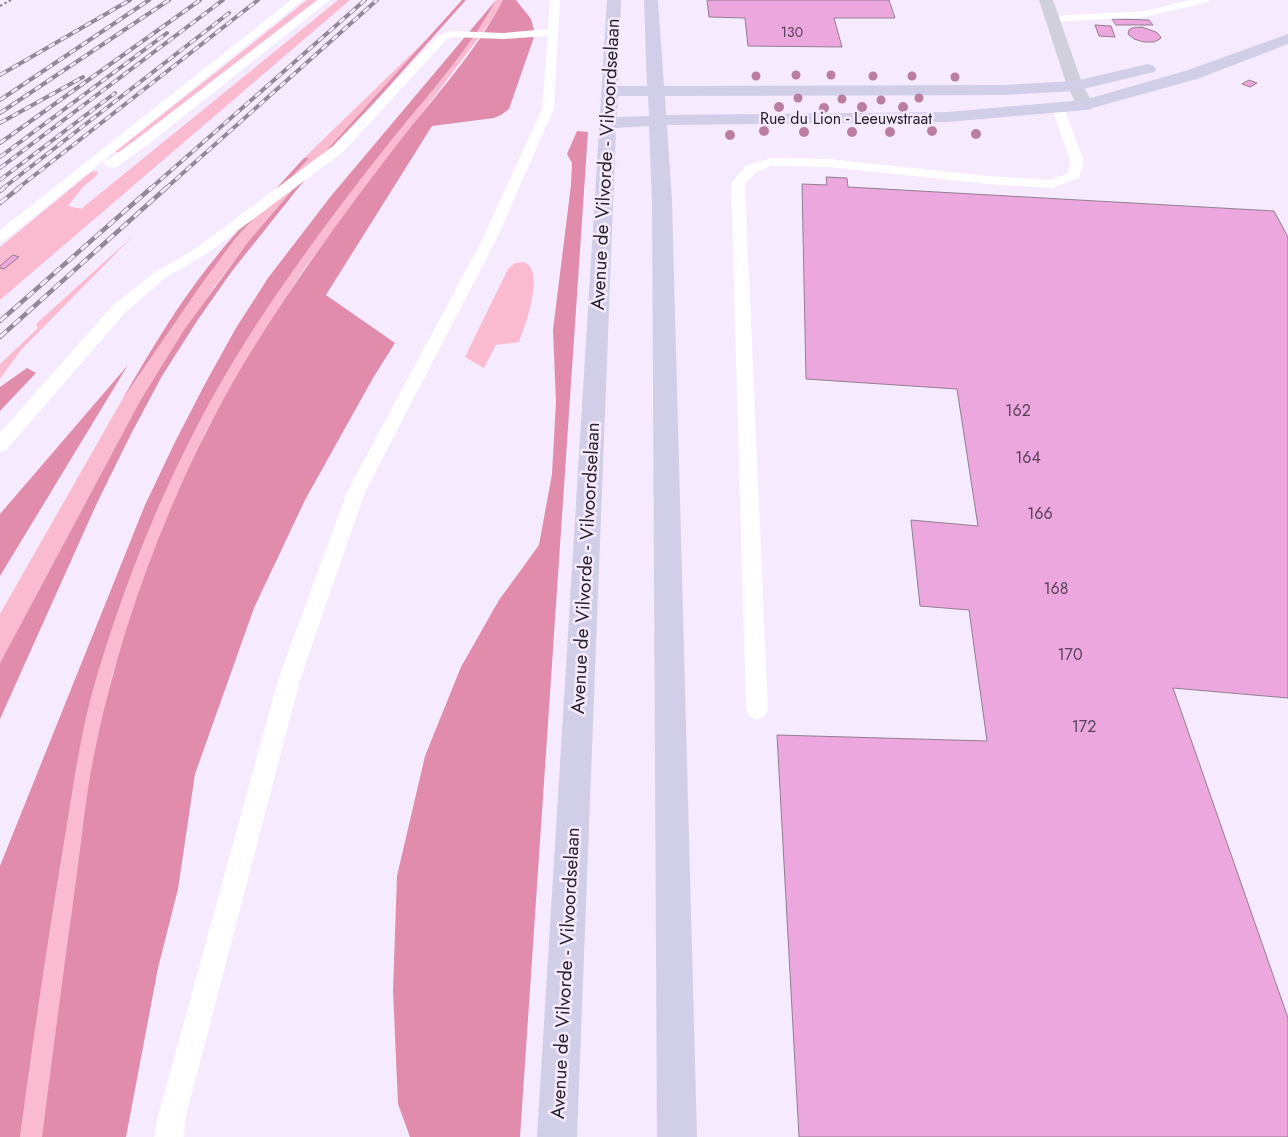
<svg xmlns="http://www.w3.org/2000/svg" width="1288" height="1137" font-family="Jost,sans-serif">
  <rect width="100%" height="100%" fill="#f6eaff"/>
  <path fill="#fabbd0" d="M307,0H317L138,138L119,152H115Z
    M338,0H350L0,300V247L91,172L98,171L97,175L83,187L68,206L81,209Z
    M496,0H503L492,20L304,269L255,345L206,431L151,558L112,676L95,752L42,1137H20C33,1041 47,945 63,849C73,791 80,732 97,676C132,559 181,444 246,341C290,272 339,206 390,142C427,96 468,52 496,0Z
    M427,39L317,161L248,242L214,287L140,401L0,663V614L122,400L201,285L235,239L308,158H304Z
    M133,236L21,350L0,379V364L38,328L36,324Z
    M524,262C546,270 525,327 519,342L496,345L484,368L465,357L508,269L515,263Z"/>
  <path fill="#e08caa" d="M462,0H466L299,187L232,271L197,321L162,376L131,434L97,503L0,719V663L140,401L184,330L248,242L317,161Z
    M496,0C468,52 427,96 390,142C339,206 290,272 246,341C181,444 132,559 97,676C80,732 73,791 63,849C47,945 33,1041 20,1137H0V866L145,505L176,440L206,382L236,328L268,278L331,196Z
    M503,0H516L531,19L535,34L509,109L501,115L494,118L432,126L326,295L395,343L373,378L305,500L254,608L195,774L178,889L158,968L126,1137H42C53,1052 64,966 76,881C82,837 86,793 95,750C123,612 182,461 257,342C300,273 349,207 399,142C435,96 476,52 503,0Z
    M577,131L588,132L520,1137H410L398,1104L393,991L397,876L425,756L461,667L499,600L539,545L552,474L556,402L553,330L571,185L572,163L567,154Z
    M304,158H309L235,239L201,285L122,400C145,360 168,321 195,284C228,239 267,199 304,158Z
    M128,365L0,576V514Z
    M27,368L36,373L0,411V387Z"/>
  <path fill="#eda7df" stroke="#927f8d" d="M707,0H889L895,18H834L842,47L748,46L745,18L709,17Z
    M1112,19L1149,20L1153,25H1116Z
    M1095,25L1111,26L1115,37L1099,36Z
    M1142,27L1156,32L1161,37L1160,39L1154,42H1144L1134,39L1128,34L1129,30L1132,28Z
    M1249,80L1257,83L1250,87L1242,84Z
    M826,177L847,178L848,187L1274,211L1288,237V698L1173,688L1288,1018V1137H799L777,735L987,741L969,610L920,606L911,520L978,526L957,389L806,379L802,184L827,185Z
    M13,255L19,257L4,269L0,268V266Z"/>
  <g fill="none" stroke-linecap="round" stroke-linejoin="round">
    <path stroke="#8d8493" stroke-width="2" stroke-dasharray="2.5 2.5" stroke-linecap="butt" d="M0,6L11,0"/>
    <path fill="#fff" fill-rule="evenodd" d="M291,0H303L5,240L0,242V230Z
      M318,0H330L146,146L117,167C111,168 107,168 103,163L105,160L110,159L136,140Z
      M550,0H560L554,109L496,240L365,492L300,680L185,1120L184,1137H154L157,1120L278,680L347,492L482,240L542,109L548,36L503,39L453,37L447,39L343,152L205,255L165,278L125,313L6,450L0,452V433L113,305L155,272L195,249L333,146L439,35L452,31L503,33L548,29Z
      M1190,0H1209L1208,2L1145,17L1053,22L1047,19L1053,16L1145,11Z
      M1058,104L1064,108L1084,161L1079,178L1052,188L988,184L828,167L771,166L756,172L745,184L768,709L765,716L757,720L749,716L746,709L731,183L746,166L770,158L828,159L988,176L1050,180L1068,173L1070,161L1052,108Z"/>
    <path fill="#d0cfdc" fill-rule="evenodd" d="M1039,0H1053L1083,86L1094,105L1091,109L1085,110L1079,109L1067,86Z"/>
    <path fill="#d1cee8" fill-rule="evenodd" d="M607,0H621L618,86H647L644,0H658L664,86L1004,85L1075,81L1148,64L1154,66L1156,69L1154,72L1075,91L1004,95L665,96L666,115L948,112L1084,100L1185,71L1288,34V44L1197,79L1085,110L948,122L667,125L672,201L697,1137H657L652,201L649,126L616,128L577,1137H537ZM618,96H648L649,116L617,117Z"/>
    <defs>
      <path id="rail-far1" d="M0,75L130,0
        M0,100L149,0
        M0,113L169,0
        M0,123L83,77
        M0,143L200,0
        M0,157L167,33
        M0,168L223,0
        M0,180L115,93
        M2,189L229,13
        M17,189L258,0
        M150,189L365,0
        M165,189L377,0"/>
      <path id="rail" d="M0,191L4,188
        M0,203L19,188
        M0,321L151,188
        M0,337L166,188"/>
    </defs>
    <use href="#rail-far1" stroke="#928998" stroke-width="4"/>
    <use href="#rail" stroke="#928998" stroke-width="4.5"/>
    <use href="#rail-far1" stroke="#f6eaff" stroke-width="2.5" stroke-dasharray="7" stroke-linecap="butt"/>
    <use href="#rail" stroke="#f6eaff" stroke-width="3" stroke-dasharray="9" stroke-linecap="butt"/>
  </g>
  <g fill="#ba7ea0">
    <circle cx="796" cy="75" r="4.5"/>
    <circle cx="831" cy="75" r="4.5"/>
    <circle cx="756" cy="76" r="4.5"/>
    <circle cx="873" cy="76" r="4.5"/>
    <circle cx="912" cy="76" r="4.5"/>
    <circle cx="955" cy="77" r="4.5"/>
    <circle cx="798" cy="98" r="4.5"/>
    <circle cx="919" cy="98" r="4.5"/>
    <circle cx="842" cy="99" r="4.5"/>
    <circle cx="881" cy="100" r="4.5"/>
    <circle cx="779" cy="107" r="5"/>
    <circle cx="862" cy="107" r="5"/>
    <circle cx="903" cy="107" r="5"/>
    <circle cx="824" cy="108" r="5"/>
    <circle cx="764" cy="131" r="5"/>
    <circle cx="932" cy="131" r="5"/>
    <circle cx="804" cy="132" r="5"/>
    <circle cx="852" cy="132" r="5"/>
    <circle cx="890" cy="132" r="5"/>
    <circle cx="976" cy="134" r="5"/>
    <circle cx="730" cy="135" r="5"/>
  </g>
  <g text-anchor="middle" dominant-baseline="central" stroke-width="5" stroke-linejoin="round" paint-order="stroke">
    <g font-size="14" fill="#584357">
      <text x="792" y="32">130</text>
    </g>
    <g font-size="16" fill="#27222a" stroke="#f6eaff">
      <text x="846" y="118">Rue du Lion - Leeuwstraat</text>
    </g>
    <g font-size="16" fill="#584357">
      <text x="1018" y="410">162</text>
      <text x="1028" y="457">164</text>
      <text x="1040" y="513">166</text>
      <text x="1056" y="588">168</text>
      <text x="1070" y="654">170</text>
      <text x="1084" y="726">172</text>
    </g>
    <g font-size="19" fill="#27222a" stroke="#f6eaff">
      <text transform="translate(605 164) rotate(-87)">Avenue de Vilvorde - Vilvoordselaan</text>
      <text transform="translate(585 568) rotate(-87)">Avenue de Vilvorde - Vilvoordselaan</text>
      <text transform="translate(565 973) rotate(-87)">Avenue de Vilvorde - Vilvoordselaan</text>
    </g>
  </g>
</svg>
